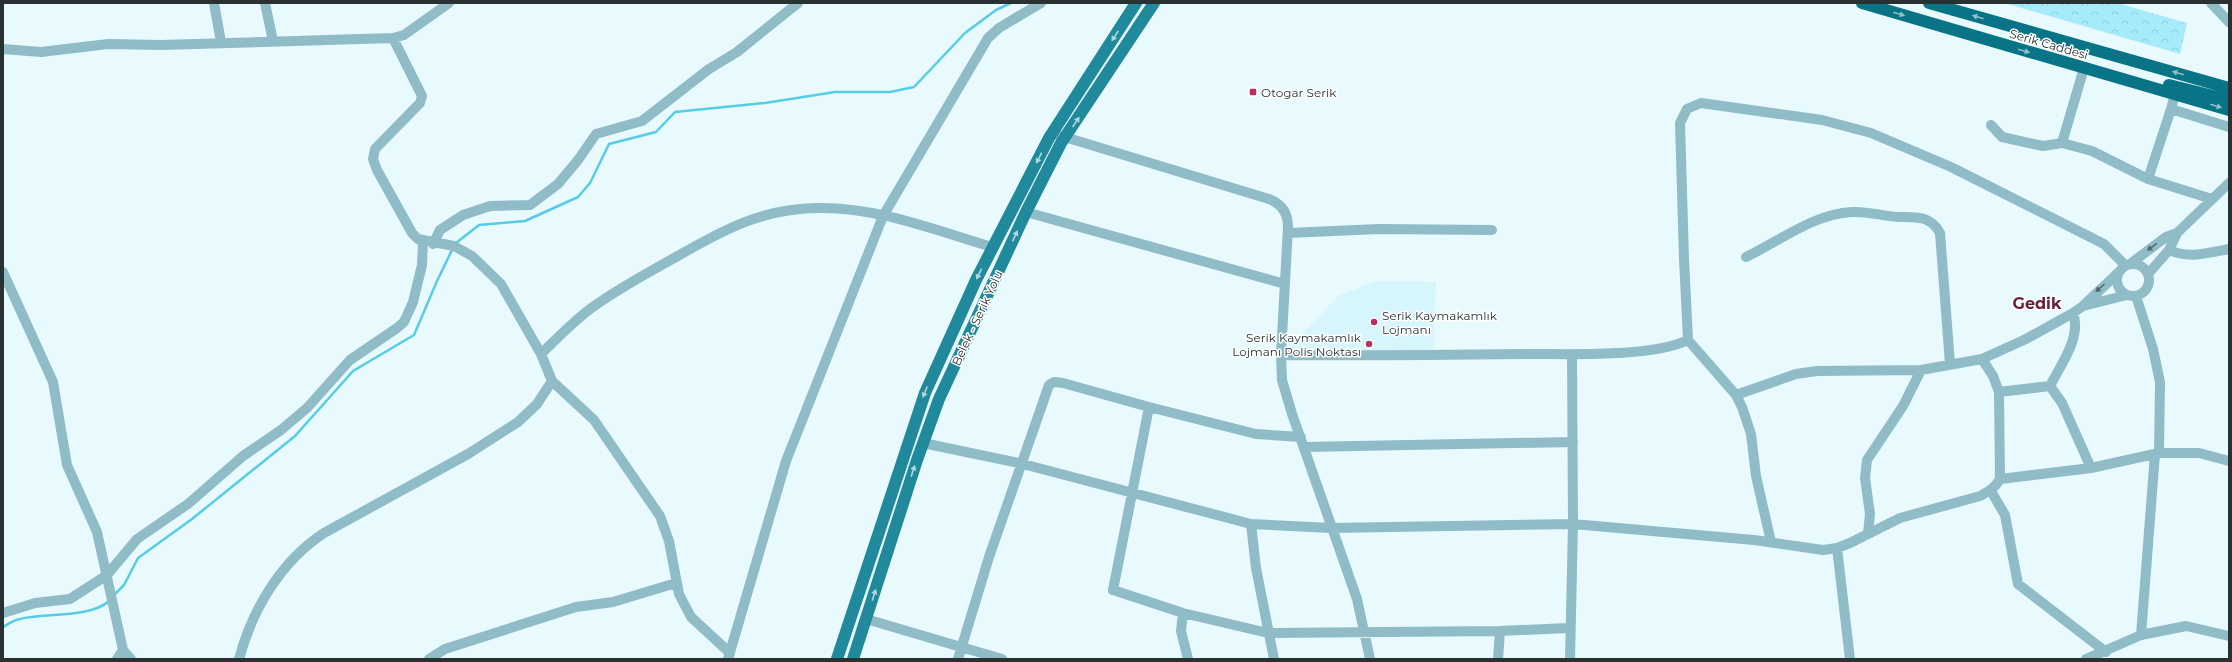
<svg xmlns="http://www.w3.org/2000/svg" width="2232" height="662" font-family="Montserrat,sans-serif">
  <defs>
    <pattern id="park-crowns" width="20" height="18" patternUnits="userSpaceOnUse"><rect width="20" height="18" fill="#a6ebfa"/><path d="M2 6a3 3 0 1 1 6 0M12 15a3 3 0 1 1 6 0" fill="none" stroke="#8fcad7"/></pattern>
  </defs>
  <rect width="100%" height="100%" fill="#e9fafe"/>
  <path fill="#d6f5fc" d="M1377,281L1436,282L1434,352L1288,349L1339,295Z"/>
  <path fill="url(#park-crowns)" d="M2004,3H2117L2187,23L2180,54Z"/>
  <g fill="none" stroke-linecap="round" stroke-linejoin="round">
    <path stroke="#56cde4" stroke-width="2.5" d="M456,243L479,225L525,221L578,197L590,183L609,144L656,132L675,112L765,103L835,92H890L914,87L965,33L996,10L1011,3
      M113,596L124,585L138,558L192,519L295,436L353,371L414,335L437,281L453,248
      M3,627C8,624 14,620 20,619C43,613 91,618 109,601"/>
    <path stroke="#8fbcc6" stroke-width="10" d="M214,3L221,42
      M265,3L273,41
      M2211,3L2229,22
      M393,38L422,96L420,103L375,149L373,159L377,170L412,233L418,239L454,246L472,256L501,284L541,354L552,381L594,420L660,516L669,541L679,594L691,617L730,653
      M3,49L41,52L108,44L161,45L393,38L404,35L449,3
      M2175,94L2171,109L2229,127
      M1991,125L2002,137L2043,146L2062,143L2092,151L2148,179L2212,199
      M1058,135L1269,199C1282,204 1288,213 1288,227L1281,355L1282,380L1292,414L1357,599L1370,659
      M2062,143L2084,68
      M2148,179L2171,109
      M1026,212L1285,284
      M1288,233L1379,229L1492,230
      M433,244L440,230L463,215L490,206L530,205L558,184L578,160L596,134L642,121L709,69L737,52L798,3
      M2169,250C2189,259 2208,253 2229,249
      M1746,257C1780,241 1813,214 1852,212C1867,211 1882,216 1898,217C1915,217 1930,215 1940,233L1950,364
      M2117 280a16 16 0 1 1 32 0a16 16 0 1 1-32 0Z
      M2130,264L2166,237L2177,233
      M3,272L53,382L67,465L97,532L123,650L131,659
      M2148,274L2169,250L2177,233L2229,183
      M2136,296L2153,349L2160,382L2159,453H2199L2229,461
      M2083,306L2127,295
      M2073,313C2082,337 2061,364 2050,386L2062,403L2091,468
      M1688,340L1736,395L1742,407L1751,434L1756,476L1771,542
      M541,354C557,338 573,322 590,309C617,289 647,273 676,257C723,230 763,208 819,208C878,207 937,231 992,247
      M1281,355C1365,356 1449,355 1533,354C1575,354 1652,357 1688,340L1684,259L1680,123L1687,109L1701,103L1822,120L1871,133L1951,167L2104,244L2125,265
      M1999,392L2050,386
      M1736,395L1796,374L1817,371L1921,370L1982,359L2026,339L2073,313L2083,306L2119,272
      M1149,407L1113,590L1183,613L1268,633L1500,631L1569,628
      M923,443L1023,464L1251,524L1331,528L1573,524L1754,540L1823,550L1837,548L1850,543L1900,518L1980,496C1989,491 1995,488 2000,479L1999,392L1993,376L1982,359
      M1304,447L1573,442
      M2000,479L2091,468L2159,453
      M1991,491L2005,515L2018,584L2106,652
      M1251,524L1256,568L1274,659
      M1868,533L1870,514L1865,478L1867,460L1903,406L1921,370
      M1837,548L1850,659
      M3,613L35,603L70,599L107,575L137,539L188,504L243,456L281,430L307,408L350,360L397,328L404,322L413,302L422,265L423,241
      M1183,613L1181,631L1188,659
      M866,619L1002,659
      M2141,635L2155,454
      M117,659L123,650
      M239,659C252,610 281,561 324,533L468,454L518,422L537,404L552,381
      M429,659L445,649L576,607L613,602L676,583
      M728,659L786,461L883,216L988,38L999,28L1041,3
      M958,659L989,557L1049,385L1054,382L1063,383L1149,407L1256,434L1301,437
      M1498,659L1500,631
      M1570,659L1573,524L1572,354
      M2086,659L2141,635L2186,626L2229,636"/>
    <path stroke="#20899c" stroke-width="12" d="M837,659L925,393L976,280L1049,138L1136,3
      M853,659L917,460L939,399L1026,212L1061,143L1154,3"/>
    <path stroke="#087485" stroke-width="12" d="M1862,3L2229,110
      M1929,3L2229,88
      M2169,85L2229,100"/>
  </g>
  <defs><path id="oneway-solid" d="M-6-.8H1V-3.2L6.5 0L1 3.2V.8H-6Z"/></defs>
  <g fill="#90c0c8">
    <use href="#oneway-solid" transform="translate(1899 14) rotate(16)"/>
    <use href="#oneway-solid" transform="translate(1978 17) rotate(-164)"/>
    <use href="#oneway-solid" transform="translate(2024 51) rotate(16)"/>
    <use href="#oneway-solid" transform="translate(2178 73) rotate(-164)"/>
    <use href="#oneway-solid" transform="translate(2216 106) rotate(16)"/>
  </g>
  <g fill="#b1d6dc">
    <use href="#oneway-solid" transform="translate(1115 36) rotate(123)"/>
    <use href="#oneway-solid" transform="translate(1076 122) rotate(-56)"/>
    <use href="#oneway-solid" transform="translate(1039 158) rotate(117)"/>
    <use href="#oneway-solid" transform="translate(1015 236) rotate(-65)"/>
    <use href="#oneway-solid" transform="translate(979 274) rotate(116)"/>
    <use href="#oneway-solid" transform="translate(925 392) rotate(112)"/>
    <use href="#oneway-solid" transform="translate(913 471) rotate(-72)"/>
    <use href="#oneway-solid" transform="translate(874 595) rotate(-72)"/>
  </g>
  <g fill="#52696e">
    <use href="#oneway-solid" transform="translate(2152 247) rotate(144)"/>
    <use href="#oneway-solid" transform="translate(2100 288) rotate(138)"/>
  </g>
  <g fill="#ba2e63" stroke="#fff" stroke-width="1.5">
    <rect x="1249" y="88" width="8" height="8" rx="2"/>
    <circle cx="1374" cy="322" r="4"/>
    <circle cx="1369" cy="344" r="4"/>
  </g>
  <g text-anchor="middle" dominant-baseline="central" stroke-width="3" stroke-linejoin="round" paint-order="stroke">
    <g font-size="12" fill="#293133" stroke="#fff">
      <text transform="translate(2049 44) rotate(16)">Serik Caddesi</text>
      <text transform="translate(977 318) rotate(-65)">Belek - Serik Yolu</text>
    </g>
    <g font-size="12" fill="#293133" stroke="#fff" text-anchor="start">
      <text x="1261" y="92">Otogar Serik</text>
      <text x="1382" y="315">Serik Kaymakamlık<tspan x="1382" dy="14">Lojmanı</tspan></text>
      <text x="1361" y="337" text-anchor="end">Serik Kaymakamlık<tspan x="1361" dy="14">Lojmanı Polis Noktası</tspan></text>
    </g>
    <g font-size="16" font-weight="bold" fill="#662238" stroke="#fff">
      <text x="2037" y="303">Gedik</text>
    </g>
  </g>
  <rect width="2232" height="662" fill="none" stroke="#293133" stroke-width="8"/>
</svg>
